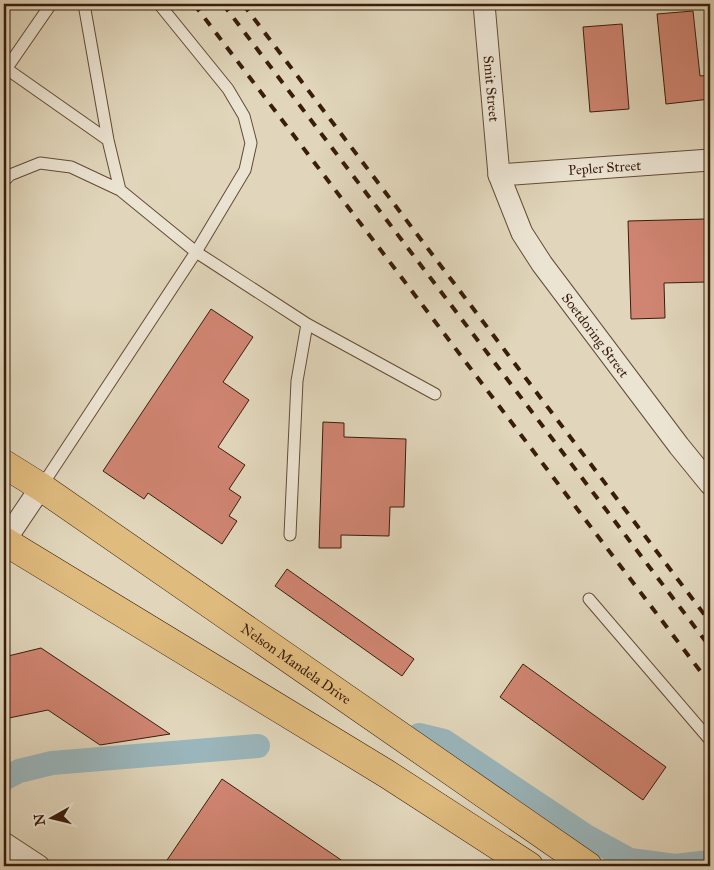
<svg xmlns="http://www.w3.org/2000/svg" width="714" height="870" font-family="'IM FELL Great Primer',serif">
  <rect width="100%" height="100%" fill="#e1d6bb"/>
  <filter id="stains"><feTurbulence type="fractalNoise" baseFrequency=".004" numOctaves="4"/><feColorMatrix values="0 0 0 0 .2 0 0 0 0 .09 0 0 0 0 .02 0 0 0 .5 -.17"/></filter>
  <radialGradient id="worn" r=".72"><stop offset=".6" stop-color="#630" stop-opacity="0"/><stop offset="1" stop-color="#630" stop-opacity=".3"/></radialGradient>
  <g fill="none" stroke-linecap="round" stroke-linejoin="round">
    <path stroke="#9ab6bc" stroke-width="24" d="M419,735L444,741L586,836L630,860L675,866L710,862
      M4,779L19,771L52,763L258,746"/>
  </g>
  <path fill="#d08572" stroke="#391d0b" d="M693,11L700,76L710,75V99L666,104L657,14Z
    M622,24L629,109L590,112L583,27Z
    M706,219L707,282L664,283L665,318L631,319L628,221Z
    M211,309L253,337L223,382L249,400L218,447L245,465L229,489L241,497L229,516L237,521L222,544L148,493L144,499L103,471Z
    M323,422L344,423V437L406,439L404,507H390L389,536L341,535V548H319Z
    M287,569L414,659L402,676L275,586Z
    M41,648L170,734L100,745L48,710L4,719V657Z
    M523,664L666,767L643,800L500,697Z
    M222,779L350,866H163Z"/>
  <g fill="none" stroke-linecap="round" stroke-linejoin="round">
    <defs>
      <path id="lane" d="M84,4L108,140L120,190
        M4,67L108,140
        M4,72L51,4
        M4,181L10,175L40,163L71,167L120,190L196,252L307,324L297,381L290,535
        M307,324L435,394
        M41,487L196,252L245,170L251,143L244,116L228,89L159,4
        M589,599L710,740"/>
      <g id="street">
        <path id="s1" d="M484,4L499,175L522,233L542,264L679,446L710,484"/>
        <path id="s2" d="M499,175L710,160"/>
        <path d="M4,542L41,487"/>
        <path d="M4,843L39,866"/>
      </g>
      <g id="highway">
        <path id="s3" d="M4,464L41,487L588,866"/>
        <path d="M4,541L387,774L529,866"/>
      </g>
    </defs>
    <use href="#lane" stroke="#634b37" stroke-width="13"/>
    <use href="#street" stroke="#634b37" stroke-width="23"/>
    <use href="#highway" stroke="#391d0b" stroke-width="29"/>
    <use href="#lane" stroke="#ece4d3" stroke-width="11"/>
    <use href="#street" stroke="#ece4d3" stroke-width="21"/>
    <use href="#highway" stroke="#e0bb7e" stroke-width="28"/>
    <path stroke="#391d0b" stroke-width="4" stroke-dasharray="9 9" stroke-linecap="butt" d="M194,4L710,684
      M223,4L710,647
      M243,4L710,622"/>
  </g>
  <g text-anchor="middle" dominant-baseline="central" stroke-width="4" stroke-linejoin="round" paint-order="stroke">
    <g font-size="14" fill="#391d0b" stroke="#ece4d3">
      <text stroke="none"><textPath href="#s1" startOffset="85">Smit Street</textPath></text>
      <text stroke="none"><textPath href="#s2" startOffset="106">Pepler Street</textPath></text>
      <text stroke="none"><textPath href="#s1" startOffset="360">Soetdoring Street</textPath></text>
      <text stroke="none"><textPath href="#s3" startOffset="354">Nelson Mandela Drive</textPath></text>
    </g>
  </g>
  <rect width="714" height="870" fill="none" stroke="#e1d6bb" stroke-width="20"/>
  <rect x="5" y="5" width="704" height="860" fill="none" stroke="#391d0b" stroke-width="2.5"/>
  <rect x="10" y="10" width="694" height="850" fill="none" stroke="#391d0b"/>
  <g transform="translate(52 818) rotate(262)" stroke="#ece4d3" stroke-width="4" paint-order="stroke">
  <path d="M0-4L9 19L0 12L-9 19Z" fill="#391d0b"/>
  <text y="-8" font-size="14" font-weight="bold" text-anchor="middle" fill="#391d0b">N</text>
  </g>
  <rect width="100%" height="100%" filter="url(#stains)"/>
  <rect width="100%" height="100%" fill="url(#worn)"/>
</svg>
